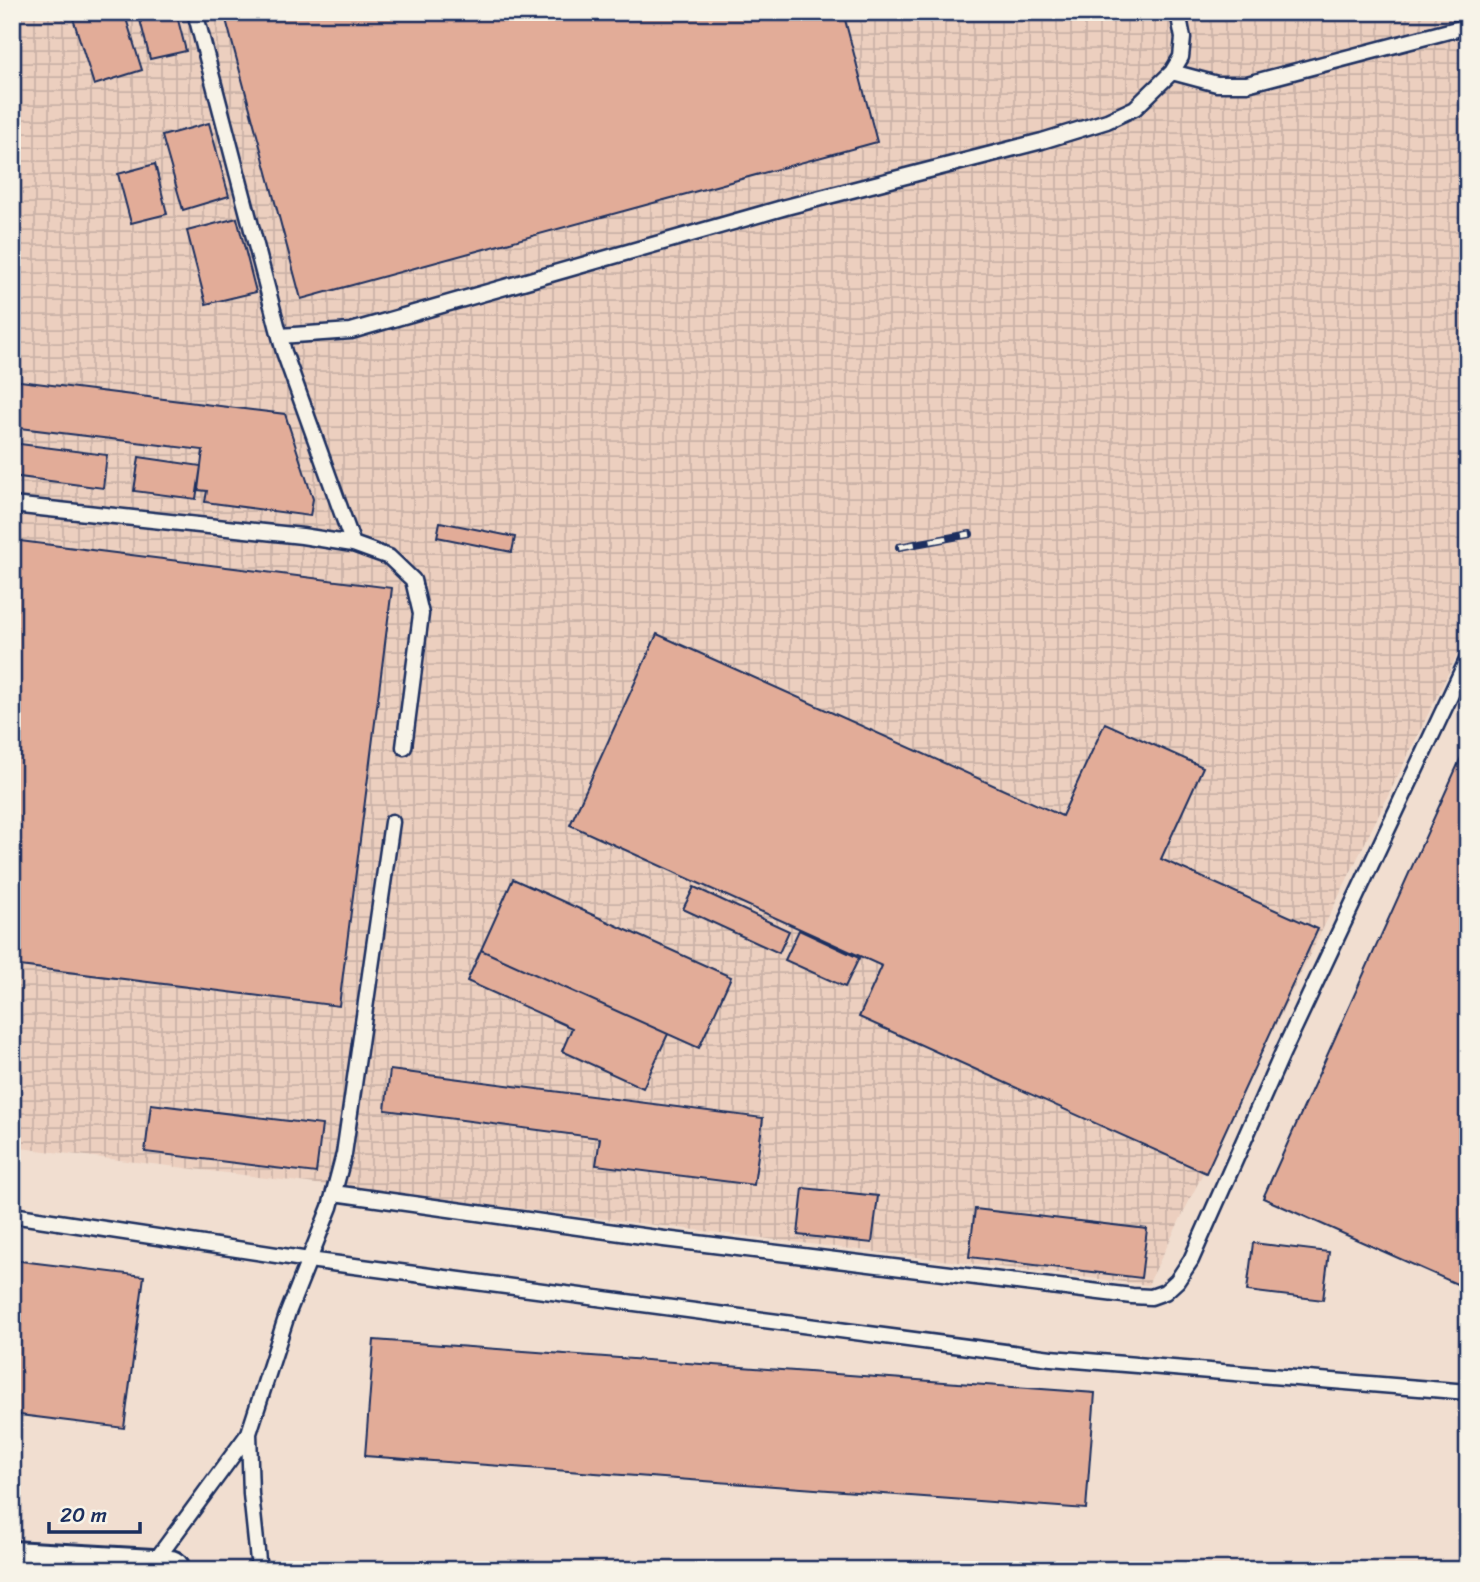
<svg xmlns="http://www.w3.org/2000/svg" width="1480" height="1582" font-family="Sriracha,sans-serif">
  <defs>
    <pattern id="industrial-grid" width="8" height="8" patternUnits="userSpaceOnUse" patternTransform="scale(1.75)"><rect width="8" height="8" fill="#eccfbf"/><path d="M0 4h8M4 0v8" fill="none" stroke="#cab2a7"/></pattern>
  </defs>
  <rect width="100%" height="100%" fill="#f1ded0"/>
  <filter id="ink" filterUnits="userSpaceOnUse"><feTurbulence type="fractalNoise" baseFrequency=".0143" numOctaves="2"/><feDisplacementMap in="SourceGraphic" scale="14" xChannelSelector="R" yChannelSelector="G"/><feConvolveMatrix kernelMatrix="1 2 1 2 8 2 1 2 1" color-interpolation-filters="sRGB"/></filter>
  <g filter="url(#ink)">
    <path fill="url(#industrial-grid)" d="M12,12H1468V633L1148,1285L12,1147Z"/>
    <path fill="#e2ac98" stroke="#1b2f5e" stroke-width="2" d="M71,12H124L142,70L94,85Z
      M138,12H176L186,51L150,59Z
      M224,12H843L877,142L301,299Z
      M209,123L229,196L183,210L162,136Z
      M155,164L167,214L131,223L118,174Z
      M237,218L256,292L206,304L187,231Z
      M12,380L285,414L313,499L310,516L205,502L207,491L198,490L203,450L12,427Z
      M12,443L107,455L103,488L12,476Z
      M139,457L201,466L196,499L134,491Z
      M440,522L515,537L512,552L437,537Z
      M12,540L392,588L339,1006L12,965Z
      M657,634L1062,816L1105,723L1203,767L1161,859L1318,929L1206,1173L859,1017L882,966L570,825Z
      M1468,742V1289L1263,1198Z
      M513,879L731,977L699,1048L481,950Z
      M694,887L789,931L779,953L683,909Z
      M799,930L859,958L845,987L785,960Z
      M481,950L668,1034L643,1088L562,1051L572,1028L467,981Z
      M390,1070L763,1118L754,1185L596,1165L600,1138L385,1110Z
      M151,1104L322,1125L316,1173L145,1152Z
      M803,1188L878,1196L872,1243L798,1235Z
      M975,1209L1147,1229L1141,1278L969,1257Z
      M1253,1243L1329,1252L1323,1300L1247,1291Z
      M12,1260L144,1276L124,1428L12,1414Z
      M374,1340L1095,1393L1086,1509L365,1456Z"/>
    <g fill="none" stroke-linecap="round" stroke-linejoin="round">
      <defs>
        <path id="service" d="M195,12L284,352L353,544
          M1172,72L1217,84H1247L1468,26
          M280,336L351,331L786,207L1042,141L1107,121L1135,108L1172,72L1181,57L1183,38L1178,12
          M12,505L302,536L353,544L389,557L413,580L421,614L404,747
          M334,1193L664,1239L1132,1296L1151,1297L1165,1292L1177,1281L1191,1260L1283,1052L1468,658
          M12,1215L309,1260L1051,1358L1468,1392
          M249,1433L251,1494L259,1570
          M153,1564L249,1433L287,1315L330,1207L344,1154L392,822"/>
        <path id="secondary" d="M12,1561L170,1570"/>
      </defs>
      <use href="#service" stroke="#1b2f5e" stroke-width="19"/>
      <use href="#secondary" stroke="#1b2f5e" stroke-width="44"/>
      <use href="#service" stroke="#f7f3e8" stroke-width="14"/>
      <use href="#secondary" stroke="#f7f3e8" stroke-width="38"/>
      <defs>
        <path id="rail" d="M899,547L970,534"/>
      </defs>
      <use href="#rail" stroke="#1b2f5e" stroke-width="8"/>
      <use href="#rail" stroke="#f7f3e8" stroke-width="5" stroke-dasharray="16" stroke-linecap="butt"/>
    </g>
  </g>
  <rect width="1480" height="1582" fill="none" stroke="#f7f3e8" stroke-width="42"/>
  <rect x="21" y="21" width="1438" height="1540" fill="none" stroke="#1b2f5e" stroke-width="2.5" filter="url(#ink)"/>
  <path d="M49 1522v10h91v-10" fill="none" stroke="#1b2f5e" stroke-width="3.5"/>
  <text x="60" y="1522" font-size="21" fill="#1b2f5e" stroke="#f7f3e8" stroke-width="5" paint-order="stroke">20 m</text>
</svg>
